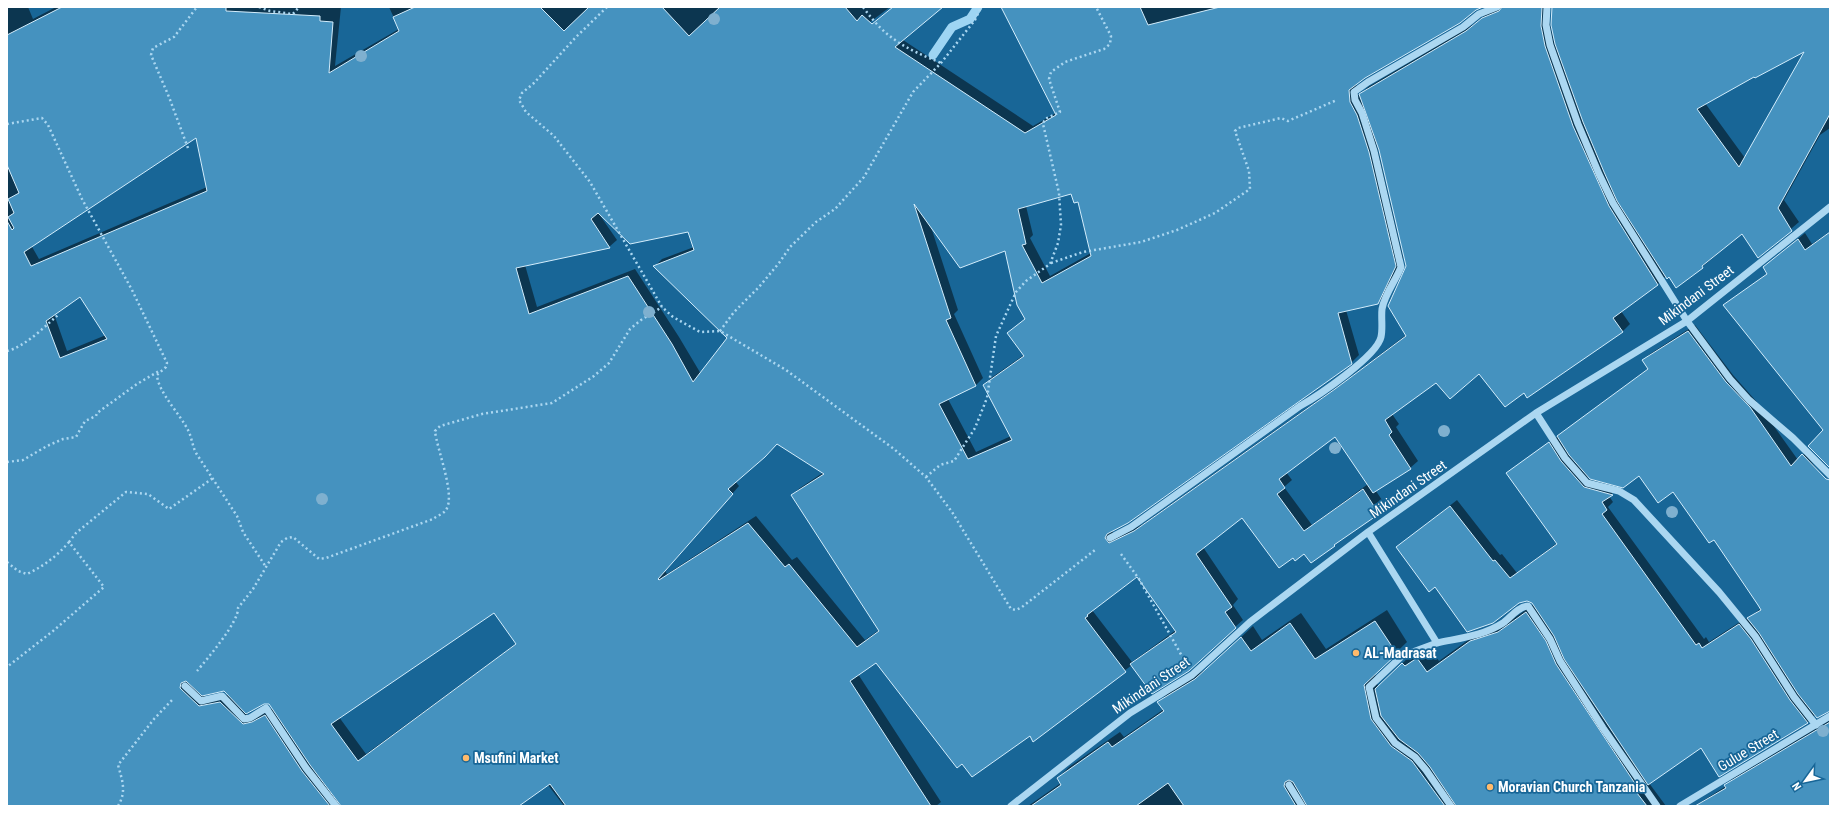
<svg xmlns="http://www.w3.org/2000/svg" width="1837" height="813" font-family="'Roboto Condensed',sans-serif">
  <rect width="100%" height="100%" fill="#186697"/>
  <path fill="#0007" fill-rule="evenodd" d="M7,7H28L33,19L56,7H341L335,66L399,29L389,7H890L850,37L897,36L1033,126L1056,113L1002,7H1481L1356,83L1358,94L1362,102L1360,95L1368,87L1474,24L1490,11L1501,7H1549L1548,17L1555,46L1553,7H1830V128L1820,135L1784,200L1799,222L1758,257L1742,233L1702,267L1666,276L1658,284L1621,311L1630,324L1622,332L1524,392L1479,372L1436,382L1392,414L1399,424L1396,427L1418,461L1410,468L1376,491L1386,506L1334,545L1304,552L1242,517L1203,547L1238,599L1233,605L1243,620L1235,627L1132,665L1034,740L1030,735L876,662L858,674L941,802L936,806H564L548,785L519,806H7ZM1807,49L1745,158L1705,103L1755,75ZM196,136L207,187L39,259L31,245ZM1377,142L1407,266L1406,335L1344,382L1143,524L1120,536L1113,533L1112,530L1351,363L1359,355L1346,310L1378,303L1385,295L1403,258L1376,143ZM1072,192L1078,201L1091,253L1050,276L1030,238L1033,235L1026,206ZM599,214L689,231L694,247L662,259L655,266L728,338L701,374L679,337L635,269L537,307L525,265L609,247L617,240ZM931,227L1006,250L1026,318L1009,333L1024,355L991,378L984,385L1011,436L976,452L948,399L976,385L983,378L954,314L958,310ZM80,295L106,335L67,351L54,314ZM1335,435L1368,484L1312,525L1284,487L1292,480L1286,472ZM777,443L824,472L800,488L792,495L879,630L865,640L797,557L792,560L756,516L667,574L665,571L739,486L735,481ZM1138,576L1176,630L1132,662L1092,610ZM494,612L517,643L366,754L339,717ZM224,690L228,695L210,699L202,695ZM263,703H269L273,708L259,716L248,715L245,713Z
    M1830,232V455L1824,430L1725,305L1768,273L1764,267L1805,233L1812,244Z
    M1695,325L1733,375L1756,401L1798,460L1805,453L1830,488V710L1815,715L1808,722L1719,776L1701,746L1649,783L1666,806H1028L1061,783L1058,778L1069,767L1120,732L1124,737L1164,709L1159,702L1170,691L1208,668L1253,626L1262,640L1301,613L1326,649L1387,610L1407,642L1375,673L1378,687L1414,652L1416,656L1429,647L1439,661L1482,630L1510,621L1534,604L1527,600L1435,586L1397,547L1457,500L1500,555L1502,554L1517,573L1557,543L1508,474L1649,368L1643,361L1650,354ZM1639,475L1674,491L1714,539L1761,608L1747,620L1746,618L1709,642L1706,637L1704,639L1608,507L1613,502L1609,496L1619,488L1590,480L1587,477L1623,487Z
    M1830,720V806H1695L1726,786L1732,779Z"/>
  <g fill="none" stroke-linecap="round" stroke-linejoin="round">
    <path stroke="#9ed5f3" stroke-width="9" d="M933,55L952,27L970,19L978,7"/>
  </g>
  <path fill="#4592bf" stroke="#d3edfc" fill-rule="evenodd" d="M62,7H226V11L320,16V21L333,22L329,73L399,31L393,17L415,7H540L564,31L589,7H662L689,36L720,7H845L857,21L862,15L872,24L893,7H943L895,47L1025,133L1056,115L1001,7H1140L1148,25L1220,7H1483L1476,10L1460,23L1365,78L1349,90L1350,102L1357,115L1369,152L1396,266L1378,304L1338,313L1352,364L1128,523L1107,534L1105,538L1109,543L1134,531L1335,389L1406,336L1388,306L1406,266L1379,150L1359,94L1466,31L1482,18L1499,11L1502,7H1542L1541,26L1545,46L1573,126L1609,206L1658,285L1613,318L1623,332L1527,398L1524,393L1505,407L1479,374L1450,399L1436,383L1385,420L1392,432L1389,435L1411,469L1373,493L1335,437L1279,479L1285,488L1277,494L1304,531L1363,489L1379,514L1334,545L1335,546L1311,563L1304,554L1295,561L1293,558L1279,568L1242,518L1196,554L1232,607L1225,612L1236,628L1189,671L1152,694L1130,664L1176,632L1137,577L1087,615L1088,616L1085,618L1126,672L1033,742L1030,736L972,777L962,764L957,768L876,663L850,681L931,806H566L550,784L519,806H341L310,765L269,704H264L246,714L224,691L202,696L186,681L181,683L180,688L199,706L220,702L243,724L252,722L265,715L302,771L330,806H7V221L12,230L14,228L8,217L14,213L8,199L19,193L7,165V35ZM196,138L207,191L31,266L24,252ZM1071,194L1074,203L1078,202L1091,256L1042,283L1022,245L1026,244L1018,209ZM914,204L960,268L1005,251L1017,305L1025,319L1007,333L1024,356L983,385L1012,440L968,459L939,404L976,386L946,320L951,318ZM598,213L630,244L688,232L694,250L653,266L727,338L693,382L672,344L628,276L529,314L516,268L610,248L591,219ZM80,297L107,339L60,358L46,321ZM777,444L824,474L791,495L879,631L857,647L789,564L785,567L748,523L659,580L658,579L733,494L728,489L765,457ZM494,613L516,644L358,761L331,724Z
    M1552,7H1830V114L1778,208L1792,231L1758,258L1742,234L1702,266L1703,268L1676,288L1669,277L1667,279L1617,201L1604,172L1583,122L1555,44L1551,25ZM1804,52L1739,167L1697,109L1754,77L1755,78Z
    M1830,232V468L1808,446L1823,430L1723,305L1767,274L1763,267L1798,239L1805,250Z
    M1688,331L1726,382L1750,407L1791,466L1802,454L1826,479L1830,480V711L1817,718L1798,694L1759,633L1747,618L1761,610L1758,605L1714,540L1709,543L1673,492L1658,503L1639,476L1623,488L1590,479L1569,455L1557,436L1648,369L1642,360Z
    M1549,442L1561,461L1584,487L1613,495L1602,502L1607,510L1602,514L1696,645L1699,643L1702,648L1739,624L1751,639L1790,700L1808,723L1719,777L1701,748L1648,785L1564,659L1554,636L1532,603L1527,601L1519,603L1493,623L1467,632L1435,587L1429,592L1396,547L1450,506L1493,561L1495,560L1510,578L1557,544L1506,473Z
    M1526,612L1546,641L1556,664L1640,791L1637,793L1647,806H1456L1430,767L1418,753L1399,739L1381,716L1375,689L1402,663L1405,666L1417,658L1427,672L1470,641L1498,632Z
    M1375,621L1397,654L1364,685L1371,719L1391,746L1412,761L1445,806H1307L1293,782L1289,780L1285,782L1284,786L1296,806H1184L1168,783L1136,806H1031L1061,785L1057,778L1108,742L1112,747L1164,711L1157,702L1195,679L1241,637L1251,651L1290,623L1315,659Z
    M1830,722V806H1695L1726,788L1724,785Z"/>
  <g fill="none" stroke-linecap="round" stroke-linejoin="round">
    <path stroke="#abd7f1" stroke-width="2.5" stroke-dasharray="2 3" stroke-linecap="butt" d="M259,7L270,11L293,14L299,7
      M607,7L576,37L534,83L522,93L519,100L526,112L554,136L590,182L662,307L673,317L700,332L720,331L786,370L894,449L926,477L952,512L1011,609L1016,610L1022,607L1095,550
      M863,7C887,40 905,48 941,63
      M7,124L42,118L48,125L82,199L132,290L167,363L166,367L157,375C158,392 180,414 188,430C192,438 192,445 196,453L237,516L243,532L266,567
      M188,148L169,97L151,55L153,48L174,37L197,7
      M1051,263L1083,252L1141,242L1177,230L1215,213L1250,189L1249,171L1235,131L1238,128L1281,118L1288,121L1337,100
      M720,331L734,312L759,287L779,263L790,247L816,222L835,209L864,177L913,92L941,63L975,20L981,7
      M7,351C26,346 43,328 58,315
      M7,462L23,460L47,446L63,439L76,437L85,421L96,416L97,413L137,384L159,371
      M926,477L940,465L954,461L975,428L987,398L996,336L1016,292L1026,281L1050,264L1058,243L1061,225L1059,193L1043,124L1045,119L1060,112L1049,79L1051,72L1065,62L1104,49L1110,44L1111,36L1096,7
      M69,542L76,533L126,492L148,494L169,509L213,478
      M1121,554L1139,579L1183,658
      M7,562L18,571L27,574C44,566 57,556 69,542L104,587L53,631L7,667
      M197,671C207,659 239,622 238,608L253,589L281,542L287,538L293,537L319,559L326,558L433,519C437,516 443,514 446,510C456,495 437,450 435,431L440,426L482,414L552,403L594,376L609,363L630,329L641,320L662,307
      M118,806C127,791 122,780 118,765L154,719L173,699"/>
    <path stroke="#abd7f1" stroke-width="7" d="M1547,7L1546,25L1550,45L1578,124L1599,174L1613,203L1687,321L1730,379L1749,400L1793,438L1830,475
      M1536,413L1565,458L1587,483L1619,491L1634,500L1719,592L1755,636L1794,697L1816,725
      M1368,532L1437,643L1402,656L1369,687L1376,718L1395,743L1415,757L1426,770L1451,806
      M1110,538L1131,527L1300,406C1318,396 1377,356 1381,337C1383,328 1381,318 1382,309C1385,293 1395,282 1401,267L1374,151L1362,113L1355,100L1354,92L1368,82L1463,27L1479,14L1497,7
      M1437,643C1460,638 1483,636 1503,623C1510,618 1519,606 1528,606L1550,639L1560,661L1603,728L1657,806
      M185,686L201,701L222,696L244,719L250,718L266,708L306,768L336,806
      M1289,785L1302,806
      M1011,806L1130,713L1192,675L1250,622L1368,532L1536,413L1687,321L1830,207
      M1680,806L1830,716"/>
  </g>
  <g fill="#7fb0cf">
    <circle cx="714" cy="19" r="6"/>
    <circle cx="361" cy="56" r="6"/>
    <circle cx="649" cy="312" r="6"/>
    <circle cx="1444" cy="431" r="6"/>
    <circle cx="1335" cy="448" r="6"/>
    <circle cx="322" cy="499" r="6"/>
    <circle cx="1672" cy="512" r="6"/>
    <circle cx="1823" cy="731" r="6"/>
  </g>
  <g fill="#ffba6b" stroke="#186697" stroke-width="1.5">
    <circle cx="1356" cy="653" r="4"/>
    <circle cx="466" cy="758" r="4"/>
    <circle cx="1490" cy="787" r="4"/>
  </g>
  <g text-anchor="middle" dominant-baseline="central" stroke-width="3.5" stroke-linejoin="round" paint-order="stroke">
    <g font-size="14" fill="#fff" stroke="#186697">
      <text transform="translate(1696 295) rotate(-37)">Mikindani Street</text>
      <text transform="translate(1408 489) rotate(-35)">Mikindani Street</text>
      <text transform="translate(1151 685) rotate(-34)">Mikindani Street</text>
      <text transform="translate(1748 750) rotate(-31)">Gulue Street</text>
    </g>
    <g font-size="14" font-weight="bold" fill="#fff" stroke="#186697" text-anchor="start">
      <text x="1364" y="653">AL-Madrasat</text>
      <text x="474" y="758">Msufini Market</text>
      <text x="1498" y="787">Moravian Church Tanzania</text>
    </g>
  </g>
  <rect width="1837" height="813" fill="none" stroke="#ffffff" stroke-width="16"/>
  <g transform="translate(1805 781) rotate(237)" stroke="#186697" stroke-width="3" paint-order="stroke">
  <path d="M0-3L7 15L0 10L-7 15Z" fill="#ffffff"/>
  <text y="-6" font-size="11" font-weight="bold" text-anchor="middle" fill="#ffffff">N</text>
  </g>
</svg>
